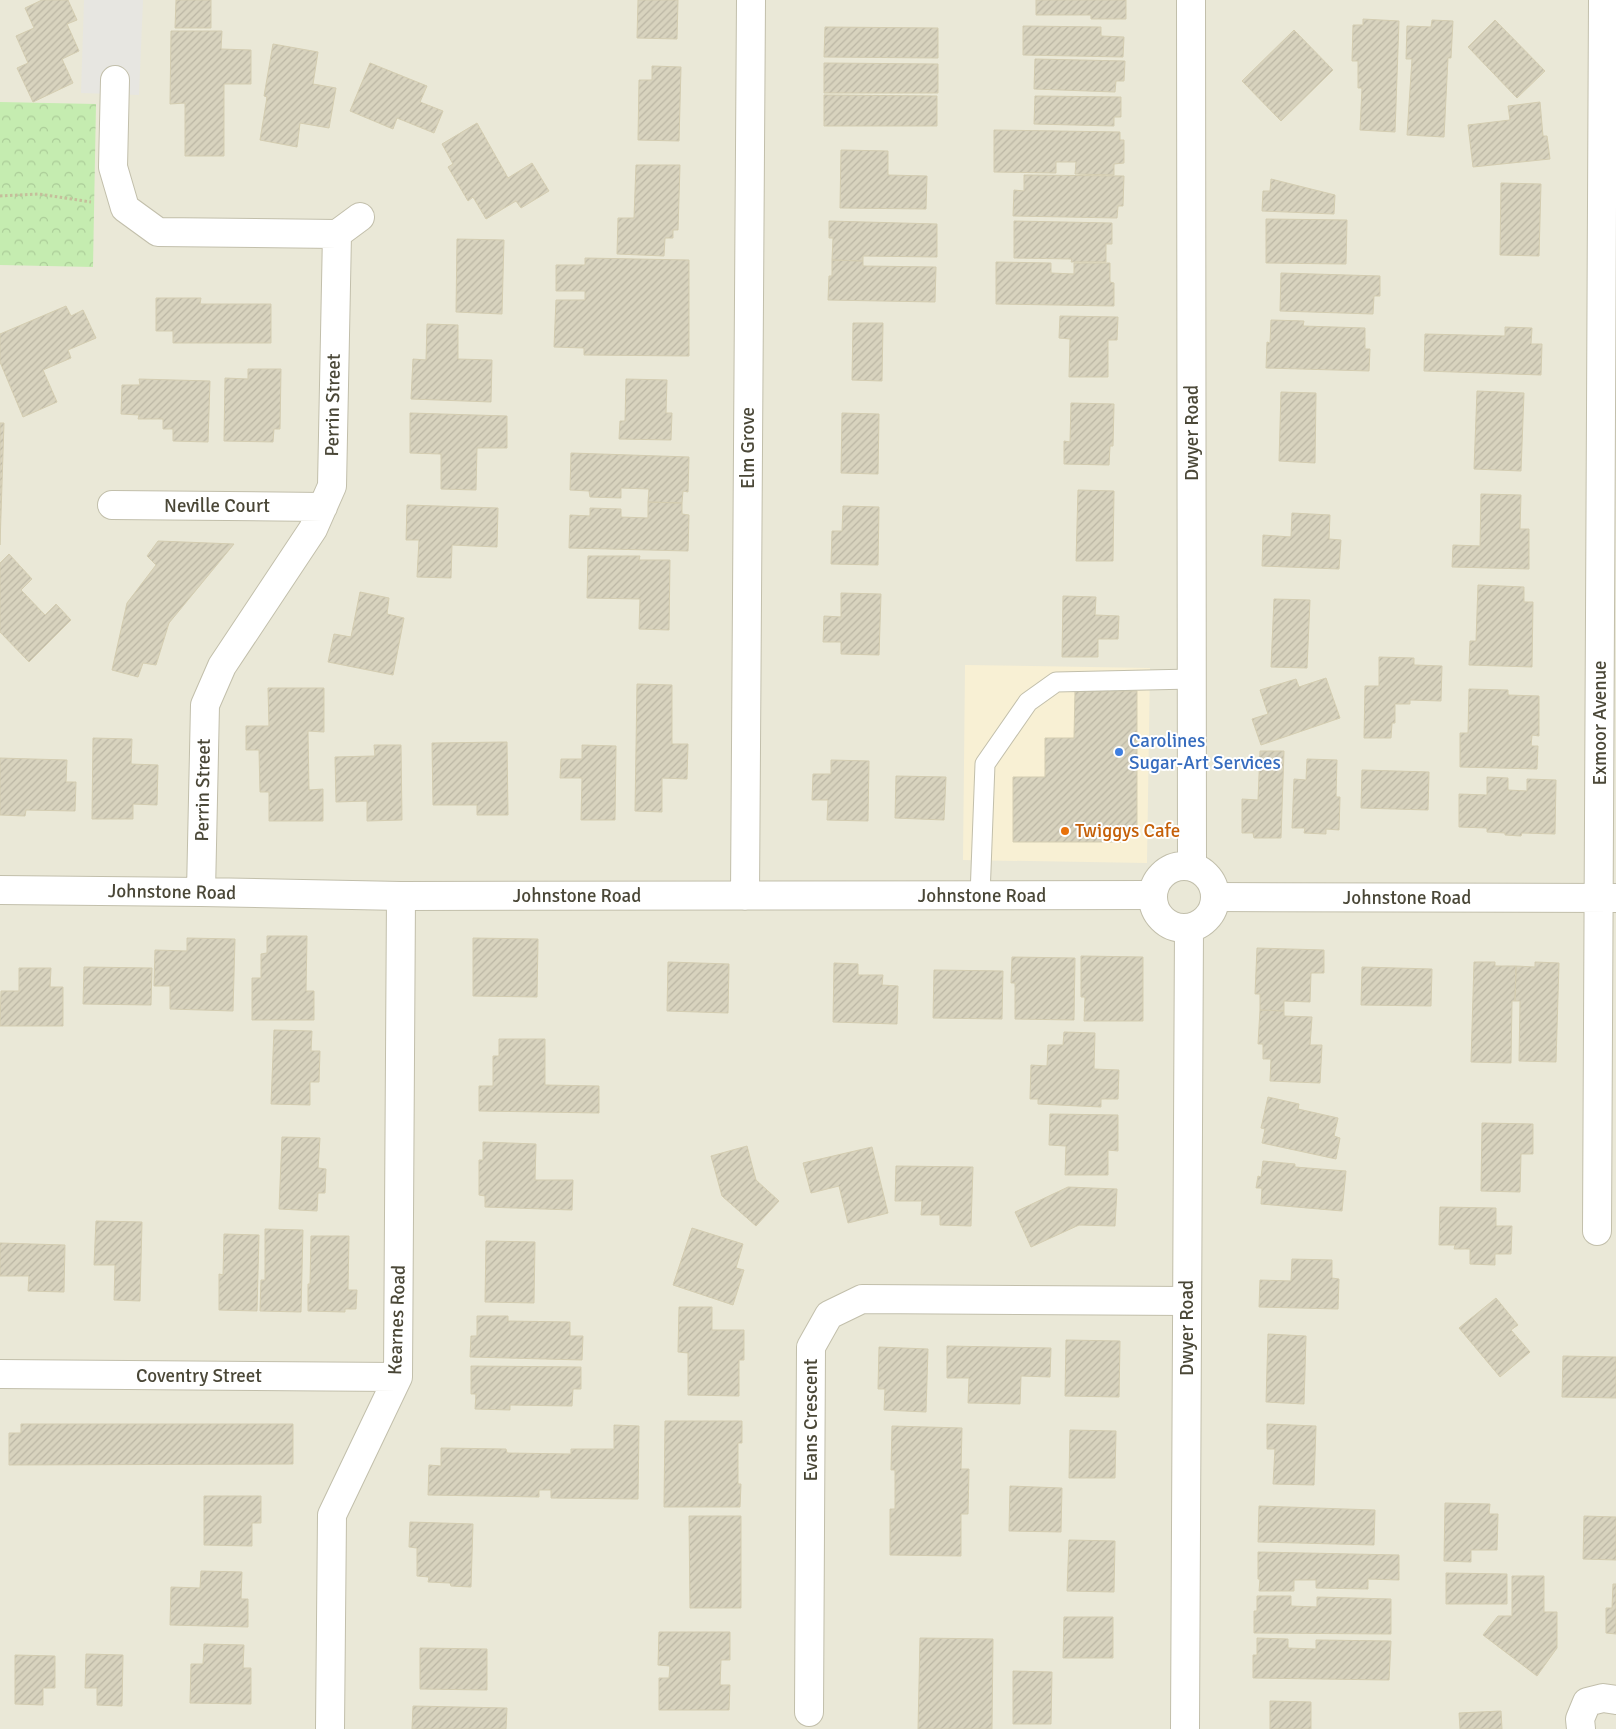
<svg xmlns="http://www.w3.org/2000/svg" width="1616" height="1729" font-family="Signika,sans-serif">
  <defs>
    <pattern id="forest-crowns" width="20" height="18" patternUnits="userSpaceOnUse" patternTransform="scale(1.25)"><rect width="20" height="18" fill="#c5ecb0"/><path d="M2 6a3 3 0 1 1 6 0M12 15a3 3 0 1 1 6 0" fill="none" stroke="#abcc98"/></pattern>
    <pattern id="building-hatch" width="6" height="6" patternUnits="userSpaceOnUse" patternTransform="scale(1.25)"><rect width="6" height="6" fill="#d8d3be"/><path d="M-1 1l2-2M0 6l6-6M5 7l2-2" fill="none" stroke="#bbb6a4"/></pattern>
  </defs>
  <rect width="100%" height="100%" fill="#f6f4ea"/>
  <path fill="#eae8d7" d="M0,0H1616V1729H0Z"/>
  <path fill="#f8f0d4" d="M965,665L1150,668L1147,863L963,860Z"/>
  <path fill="url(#forest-crowns)" d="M0,102L96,104L93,267L0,265Z"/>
  <path fill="#e7e6e1" d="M84,0H143L139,95L81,93Z"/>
  <path fill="url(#building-hatch)" stroke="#d4cdb1" d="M42,0H68L77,20L67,24L79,51L62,59L73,83L33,102L17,68L28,63L16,36L34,28L25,8Z
    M176,0H211V28H175Z
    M638,0H678L677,39L637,38Z
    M1036,0H1126V19H1091V15H1036Z
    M1363,19L1399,21L1395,132L1360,130L1362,88H1358V61H1352L1353,25H1363Z
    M1432,20L1453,21L1451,58H1448L1444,137L1407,135L1412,59H1406L1407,26L1431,27Z
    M1495,20L1545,71L1517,98L1468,47Z
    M1023,26L1101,27V36L1124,37L1123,57L1023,55Z
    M825,27L938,28V58L824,57Z
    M1294,30L1333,70L1281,121L1242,81Z
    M171,31H222L221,49L251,50V84H224V156H185V103L170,104Z
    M273,44L318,52L313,84L336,88L329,128L300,123L297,147L260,140L267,97L264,96Z
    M1035,59L1125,61L1124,81H1116L1115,92L1034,89Z
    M370,63L427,86L420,102L443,111L434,133L397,118L393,129L350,111Z
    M824,63L938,64V93H824Z
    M652,66L681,67L679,141L638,140L639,80H652Z
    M824,95L937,96V126H824Z
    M1035,96L1121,97V117H1114V126L1034,124Z
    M1540,102L1543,136H1547L1550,159L1473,167L1468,125L1510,120L1508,106Z
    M477,123L508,178L532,163L549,191L521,208L516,201L486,219L473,197L468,201L448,167L453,164L442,144Z
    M994,130L1120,132V140H1124V163L1114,164V175L1075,174L1076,162H1056V173L994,172Z
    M841,150L888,151V175L927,176L926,209L840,208Z
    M636,165H680L678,230H673V238H665L664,256L617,254L618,218H634Z
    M1024,175L1124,176L1123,206H1118L1117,218L1013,216L1014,190L1024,191Z
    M1271,179L1335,195L1334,214L1262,211L1263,191H1270Z
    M1501,183L1541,184L1539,256L1500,255Z
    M1266,219L1347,220L1346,264L1266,263Z
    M829,221L937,224V257L863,256V261L832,260L833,238H829Z
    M1014,221L1112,223V244H1106V262H1071L1072,259L1014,258Z
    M457,239L504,240L502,314L456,312Z
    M585,258L689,260V356L584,355V348L554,347L556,300H585V291H556V265H585Z
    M832,260L863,261V266L936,267L935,302L828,300L829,276H832Z
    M996,262L1051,263V273L1074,274V263H1110V282L1114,283V306L996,304Z
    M1281,273L1380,276V296H1374L1373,314L1280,311Z
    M156,298H201L200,304H271V343H173V331H156Z
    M66,306L71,316L83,310L96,338L68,350L71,358L43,370L57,402L23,417L0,362V334Z
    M1060,316L1118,317L1117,340H1108V377H1069L1070,339L1059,338Z
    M1271,320L1304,321L1303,326L1365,328V349H1370L1369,371L1266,368L1267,342L1270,343Z
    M853,323H883L882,381L852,380Z
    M427,324L458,325V359L492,360L491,402L411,399L413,359L426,360Z
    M1505,327L1532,328L1531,344H1542L1541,375L1424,371L1425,334L1505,336Z
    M248,369H281L280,429H274L273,442L224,441L225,378L248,379Z
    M139,379L210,381L208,442L173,441V429H163V419H138L139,415L121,414L122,385H140Z
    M626,379L667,380L666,413H672L671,440L619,439L620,421H625Z
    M1477,391L1524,393L1521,471L1474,469Z
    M1281,392L1316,393L1315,463L1279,461Z
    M1071,403L1114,404L1113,446H1110L1109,465L1064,464V441L1070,442Z
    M410,413L507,416V448H477L476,490L441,489V454L410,453Z
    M842,413L879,414L878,474L841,473Z
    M0,423H4L0,545Z
    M571,453L689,457L688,492L683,491L682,503L648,502L649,489L621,488V498L590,497L589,491L570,490Z
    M1078,490L1114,491L1113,561H1076Z
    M1481,494L1521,495L1520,529H1529V569L1452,567L1453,545L1480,546Z
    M648,502L682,503V514L689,515L688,551L569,548L570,515L590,516V508L621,509V517L648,518Z
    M407,505L498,508L497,547L452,545L451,578L417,577L419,540H406Z
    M843,506L879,507L878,565L831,564L832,531H842Z
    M1292,513L1330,515L1329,539L1341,540L1339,569L1262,566L1263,535L1291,537Z
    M158,541L234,544L169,623L156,665L143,663L138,677L112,670L127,603L156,565L147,556Z
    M9,554L32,579L21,590L45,615L56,604L71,620L29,662L0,632V563Z
    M588,556H640L639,560H670L669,630L639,629L640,599L587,598Z
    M1478,585L1524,587V602H1533L1532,667L1469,665L1470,641H1476Z
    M360,592L389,598L387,614L404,618L393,675L328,662L334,634L351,637Z
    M841,593L881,594L879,655L841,654V642H823L824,616L841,617Z
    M1063,596L1096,597L1095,615L1119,616L1118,639H1098V657H1062Z
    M1274,599L1310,600L1307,668L1271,667Z
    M1379,657L1414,658V665L1442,666L1441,701L1410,700V704H1395V723H1392L1391,738H1364L1365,686H1379Z
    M1326,678L1340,718L1261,745L1252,719L1268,714L1260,690L1296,679L1299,687Z
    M637,684L672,685V744H688L687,779L662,778V812L635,811Z
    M268,688H324V732L308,731L309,790L323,789V821H269V792H260L259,750H246V726H269Z
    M1469,689L1508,690V695L1539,696V736L1532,735L1531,746H1538L1537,769L1460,767V733H1468Z
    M1075,691H1137V825L1121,842H1013V777H1045V738H1074Z
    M93,738L132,739L131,764L158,765L157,805L133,804V819H92Z
    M507,742L508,815H477V805H433L432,743Z
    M374,745H401L402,820L367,821V801L336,802L335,757L375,756Z
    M582,745L616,746L615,820H581L582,778H560L561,759H582Z
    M1260,751H1284L1281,838H1254L1253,833H1242V799L1258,800Z
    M0,758L67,760L66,782H76L75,811L26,810L25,816L0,815Z
    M1307,759L1337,760L1336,797H1340L1339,830L1326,829V834L1304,833L1305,828H1292L1294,779L1306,780Z
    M831,760L869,761L868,821L827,820L828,800H812L813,774H831Z
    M1362,770L1429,772L1428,810L1361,808Z
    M896,776L946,777L944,820L895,818Z
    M1487,777L1508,778V790L1527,791V779L1556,780L1555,834L1522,833L1521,836L1505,835V833L1487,832V828L1459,827V794L1487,795Z
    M267,936H307L306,991H314V1020H252V978H261V954L267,953Z
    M187,938L235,939L233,1011L170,1009V986H154L155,950L187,951Z
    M473,938L538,939L537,997L473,996Z
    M1257,948L1324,950V973H1311L1310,1002L1284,1001V1011L1260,1010V994H1255Z
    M1081,956L1143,957V1021H1084L1085,997H1081Z
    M1012,957L1075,958L1074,1020L1015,1019V983H1011Z
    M668,962L729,964L728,1013L667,1011Z
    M1474,962H1495V966H1516L1515,1001H1512L1511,1063L1471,1062Z
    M1535,962L1559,963L1556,1062L1519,1061L1520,1001H1515L1516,966L1535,967Z
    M834,963L858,964V975H883L882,985L898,986L897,1024L833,1022Z
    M84,967L152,968L151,1005L83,1004Z
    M1362,967L1432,969L1431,1006L1361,1005Z
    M19,968H51L50,987H63V1026H0L1,991H19Z
    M934,970L1003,971L1002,1019L933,1018Z
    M1260,1010L1284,1011V1016L1312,1017L1310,1045H1322L1320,1083L1270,1081L1271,1059H1263V1044H1258Z
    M274,1030L312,1031L311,1051H320L319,1082H310V1105L271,1104Z
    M1064,1032L1095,1033L1094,1069L1119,1070L1118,1099H1101V1107L1038,1104V1099H1030L1031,1065L1047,1066L1048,1045H1063Z
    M499,1039H545V1085L599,1086V1113L479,1111V1086H493V1056H499Z
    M1268,1097L1299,1104L1298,1109L1338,1118L1334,1136L1340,1138L1336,1159L1262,1143L1265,1129L1261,1128Z
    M1050,1114L1118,1115V1151L1108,1150V1175H1065L1066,1146L1049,1145Z
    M1482,1123L1533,1124V1154H1521L1520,1192L1481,1191Z
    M282,1137L320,1138L318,1168L326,1169L325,1193H318L317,1211L279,1209Z
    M483,1142L536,1144L535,1180H573L572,1210L485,1207V1196L479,1195V1160H483Z
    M747,1146L756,1180L779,1201L756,1226L722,1196L711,1156Z
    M872,1147L888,1213L848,1223L839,1186L811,1193L803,1163Z
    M1263,1161L1295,1164V1167L1346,1171L1342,1211L1261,1204L1262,1188H1256L1258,1176L1261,1177Z
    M896,1166L973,1167L971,1226L940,1225V1215H921L922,1201H895Z
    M1068,1187L1117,1189L1115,1226L1079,1225L1031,1247L1015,1212Z
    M1440,1207L1496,1208V1226H1512L1511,1254H1495V1265L1470,1264V1249H1454L1455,1245H1439Z
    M96,1221L142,1222L140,1301L114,1300L115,1265H94Z
    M692,1228L743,1244L736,1268L744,1270L733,1305L673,1285Z
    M265,1229L303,1230L301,1312L260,1311L261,1280H265Z
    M224,1234L259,1235L257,1311L219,1310V1274L223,1275Z
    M311,1236H349L348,1290H357L356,1309H345V1312L308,1311V1284H310Z
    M486,1241L535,1242L534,1303L485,1302Z
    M0,1243L65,1245L64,1292L28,1291L29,1276H0Z
    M1292,1259L1332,1260V1278L1339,1279L1338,1309L1259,1307L1260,1280L1291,1281Z
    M1496,1298L1518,1325L1511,1330L1530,1352L1500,1377L1459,1328Z
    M679,1307H712V1330H744V1360H739V1396L688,1395V1353L678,1352Z
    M477,1316H508V1321L570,1322V1336H583L582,1360L470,1357L471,1336H477Z
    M1268,1334L1306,1336L1304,1404L1266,1402Z
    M1066,1340L1120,1341L1119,1397L1065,1396Z
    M947,1346L1051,1348L1050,1377L1021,1376L1020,1404L968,1403L969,1378H947Z
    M879,1347L928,1349L926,1412L884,1410L885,1389H878Z
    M1563,1356L1616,1357V1398L1562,1397Z
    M471,1366L581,1367V1389H573L572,1406L510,1405V1410L475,1409L476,1394H471Z
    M665,1421H742V1443H738V1484H741L740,1507H664Z
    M21,1424H293V1464L9,1465V1433H21Z
    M1267,1424L1316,1426L1314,1485L1273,1484L1275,1449H1267Z
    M614,1425L639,1426L638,1499L551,1498V1490H539V1497L428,1495L429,1465L441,1466V1448L506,1449L507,1453L571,1454V1449H614Z
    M892,1426L962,1428L961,1469H969L968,1514H961V1556L890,1555V1509H895V1470H891Z
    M1070,1430L1116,1431L1115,1478H1069Z
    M1010,1486L1062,1488L1061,1532L1009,1531Z
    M204,1496H261V1523H252V1546L204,1545Z
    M1445,1503L1490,1504L1489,1514H1498L1497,1550H1471V1562L1444,1561Z
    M1259,1506L1375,1510L1374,1545L1258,1542Z
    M689,1516H741V1608H690Z
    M1584,1516L1616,1517V1560L1583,1559Z
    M410,1522L473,1524L471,1587L451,1586L450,1583L428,1582L429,1577L417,1576V1548L409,1547Z
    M1069,1540L1115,1541L1114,1592L1067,1591Z
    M1258,1552L1399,1555V1580L1368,1579V1589L1316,1588V1580H1294V1591H1259L1260,1579H1258Z
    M201,1571L242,1572L241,1599H248V1627L170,1625L171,1587L200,1588Z
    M1446,1573L1507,1574V1604H1446Z
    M1512,1576H1544V1612H1557V1648L1537,1676L1483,1635L1498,1616H1512Z
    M1613,1584H1616V1634L1606,1633V1608H1612Z
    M1257,1596H1291V1606L1317,1607V1597L1391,1599V1634L1254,1633V1611H1257Z
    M1064,1617H1113V1658H1063Z
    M659,1632H730V1660H721L720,1685H730L729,1710H659V1678H669L670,1666L658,1665Z
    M920,1638L993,1639L992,1729H918Z
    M1257,1638L1288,1639V1648L1316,1649V1640L1391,1641L1389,1680L1253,1678V1655H1257Z
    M204,1644L244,1645L243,1668H251V1704L190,1703L191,1664H203Z
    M420,1648L487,1649V1690L420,1689Z
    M86,1654L123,1655L122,1706L97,1705V1688H85Z
    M15,1655L55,1656V1688H43V1705L15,1704Z
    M1013,1671L1052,1672L1051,1724H1013Z
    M1270,1701L1311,1702V1729H1270Z
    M413,1706L507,1708L506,1729H412Z
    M1501,1711L1502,1729H1460L1459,1713Z"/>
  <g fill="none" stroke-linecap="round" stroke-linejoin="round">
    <defs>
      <path id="service" d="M980,896L985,764L1028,702L1056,682L1192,679"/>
      <path id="minor" d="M115,80L113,167L125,208L158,232L337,234L332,486L313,529L222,666L205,705L201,892
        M337,234L360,217
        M112,505L323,507
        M0,890L201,892L401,896L1153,895
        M745,896L751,0
        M1216,897L1616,898
        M1597,1231L1603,0
        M0,1374L398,1377
        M809,1712L811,1347L829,1315L862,1299L1187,1301
        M330,1729L332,1515L398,1377L401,896
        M1581,1729L1580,1719L1587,1702L1603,1698L1616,1700"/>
      <path id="tertiary" d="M1191,0L1192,866
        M1153 897a31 31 0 1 1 62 0a31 31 0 1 1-62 0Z
        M1185,1729L1189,928"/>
    </defs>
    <use href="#service" stroke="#c2bfab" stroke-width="21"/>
    <use href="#minor" stroke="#c2bfab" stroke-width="30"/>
    <use href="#tertiary" stroke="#c2bfab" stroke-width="30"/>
    <path stroke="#c5be9b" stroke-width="3" stroke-dasharray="2.5 2.5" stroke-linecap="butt" d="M0,196L39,194L91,202"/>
    <use href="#service" stroke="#fff" stroke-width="19"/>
    <use href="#minor" stroke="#fff" stroke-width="28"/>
    <use href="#tertiary" stroke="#fff" stroke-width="28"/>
  </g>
  <circle fill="#3f7fe0" stroke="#fff" stroke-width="2" cx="1119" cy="752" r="5"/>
  <circle fill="#e8710a" stroke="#fff" stroke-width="2" cx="1065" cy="831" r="5"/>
  <g text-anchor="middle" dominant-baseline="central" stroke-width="4" stroke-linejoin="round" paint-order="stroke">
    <g font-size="19" fill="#4a4737" stroke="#fff">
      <text transform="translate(333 405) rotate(-89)">Perrin Street</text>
      <text transform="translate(1192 433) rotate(-90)">Dwyer Road</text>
      <text transform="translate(748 448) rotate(-90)">Elm Grove</text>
      <text x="217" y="506">Neville Court</text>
      <text transform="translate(1600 723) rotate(-90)">Exmoor Avenue</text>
      <text transform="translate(203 790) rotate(-89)">Perrin Street</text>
      <text transform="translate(172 892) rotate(1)">Johnstone Road</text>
      <text x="577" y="896">Johnstone Road</text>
      <text x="982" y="896">Johnstone Road</text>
      <text x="1407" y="898">Johnstone Road</text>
      <text transform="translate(397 1320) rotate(-88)">Kearnes Road</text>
      <text transform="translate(1187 1328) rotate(-90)">Dwyer Road</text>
      <text x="199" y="1376">Coventry Street</text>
      <text transform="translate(811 1420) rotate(-90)">Evans Crescent</text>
    </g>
    <g font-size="19" fill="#366cbe" stroke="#fff" text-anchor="start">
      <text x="1129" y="741">Carolines<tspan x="1129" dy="22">Sugar-Art Services</tspan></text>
    </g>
    <g font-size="19" fill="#c56008" stroke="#fff" text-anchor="start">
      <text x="1075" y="831">Twiggys Cafe</text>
    </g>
  </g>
</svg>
